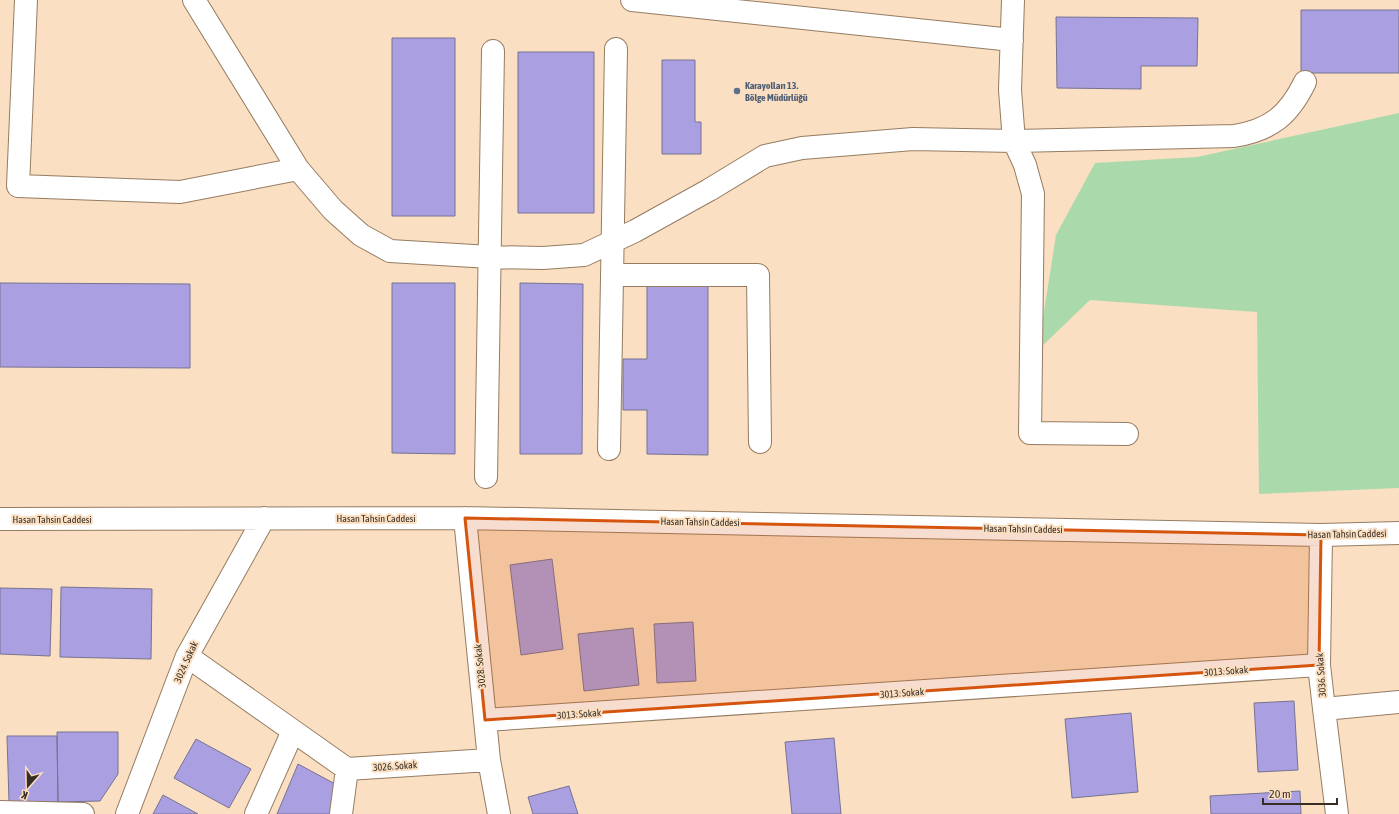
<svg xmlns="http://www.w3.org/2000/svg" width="1399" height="814" font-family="'Asap Condensed',sans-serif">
  <rect width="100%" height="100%" fill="#fadfc2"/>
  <path fill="#aadaac" d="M1399,113V488L1259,494L1257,312L1090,300L1038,350L1056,235L1095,163L1197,157Z"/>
  <path fill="#aa9fe0" stroke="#777292" d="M1301,10H1399V73H1301Z
    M1056,17L1198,18L1197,66H1141V89L1057,88Z
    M392,38H455V216H392Z
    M518,52H594V213H518Z
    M662,60H695V122H701V154H662Z
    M0,283L190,284V368L0,367Z
    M392,283H455V454L392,453Z
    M520,283L583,284L582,454H520Z
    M647,284H708V455L647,454V410H623V359H647Z
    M552,559L563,649L521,655L510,565Z
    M61,587L152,589L151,659L60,657Z
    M0,588L52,589L50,656L0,654Z
    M693,622L696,681L657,683L654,624Z
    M633,628L639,685L584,691L578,634Z
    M1294,701L1298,770L1258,772L1254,703Z
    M1131,713L1138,792L1072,798L1065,719Z
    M57,732H118V774L100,801L58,802Z
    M7,736H57L58,802H9Z
    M834,738L841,814H792L785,742Z
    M196,739L251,769L229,808L174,778Z
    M298,764L339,786L335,814H277Z
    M569,786L578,814H533L528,797Z
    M1300,791L1301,814H1211L1210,796Z
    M163,795L198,814H153Z"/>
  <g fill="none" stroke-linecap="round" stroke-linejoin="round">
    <defs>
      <path id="minor" d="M26,0L18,186L180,192L298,169
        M194,0L298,169L333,210L361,235L390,251L490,257L543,258L584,255L635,231L709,190L765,156L802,148L913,139L1014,141L1010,90L1013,0
        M632,0L1012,40
        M612,275H758L760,442
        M1127,434L1030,433L1033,194L1025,165L1014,141L1234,136C1271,130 1289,115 1305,82
        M609,449L616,49
        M486,477L493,51
        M465,518L489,760L499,814
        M0,519L465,518L1321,535L1399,533
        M1321,535L1319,665L1324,709L1337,814
        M187,656L347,769
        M1324,709L1399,702
        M485,720L1319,665
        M0,812L83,814
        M127,814L187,656L264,518
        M256,814L293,731
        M341,814L347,769L489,760"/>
    </defs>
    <use href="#minor" stroke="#957c62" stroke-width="24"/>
    <use href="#minor" stroke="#fff" stroke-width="22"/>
  </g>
  <path fill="#d6550e" fill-opacity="0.2" stroke="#d6550e" stroke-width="3" stroke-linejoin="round" d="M465,518L1321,535L1319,665L485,720Z"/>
  <circle fill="#5c6f8a" stroke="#fadfc2" stroke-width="1.5" cx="737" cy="91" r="4"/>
  <g text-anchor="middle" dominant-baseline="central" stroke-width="4" stroke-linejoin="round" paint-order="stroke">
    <g font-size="10" font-weight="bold" fill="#4e5e75" stroke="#fadfc2" text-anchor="start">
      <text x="745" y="85">Karayolları 13.<tspan x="745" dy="12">Bölge Müdürlüğü</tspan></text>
    </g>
    <g font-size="10" fill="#392e23" stroke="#fadfc2">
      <text x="376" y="518">Hasan Tahsin Caddesi</text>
      <text x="52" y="519">Hasan Tahsin Caddesi</text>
      <text transform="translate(700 522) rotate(1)">Hasan Tahsin Caddesi</text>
      <text transform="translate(1023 529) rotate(1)">Hasan Tahsin Caddesi</text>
      <text transform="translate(1347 534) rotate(-1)">Hasan Tahsin Caddesi</text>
      <text transform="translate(186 662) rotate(-66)">3024. Sokak</text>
      <text transform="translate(480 666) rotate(-96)">3028. Sokak</text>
      <text transform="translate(1226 671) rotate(-4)">3013. Sokak</text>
      <text transform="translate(1321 675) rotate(-94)">3036. Sokak</text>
      <text transform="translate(902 693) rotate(-4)">3013. Sokak</text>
      <text transform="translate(579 714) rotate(-4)">3013. Sokak</text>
      <text transform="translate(395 766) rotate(-4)">3026. Sokak</text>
    </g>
  </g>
  <g transform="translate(28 786) rotate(200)" stroke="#fadfc2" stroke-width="3" paint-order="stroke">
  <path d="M0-3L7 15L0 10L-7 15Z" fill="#392e23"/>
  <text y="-6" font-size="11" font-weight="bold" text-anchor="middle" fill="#392e23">K</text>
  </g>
  <path d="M1263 798v6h74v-6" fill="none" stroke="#392e23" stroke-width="2"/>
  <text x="1269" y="798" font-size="12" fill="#392e23" stroke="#fadfc2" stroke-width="3" paint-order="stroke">20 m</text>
</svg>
